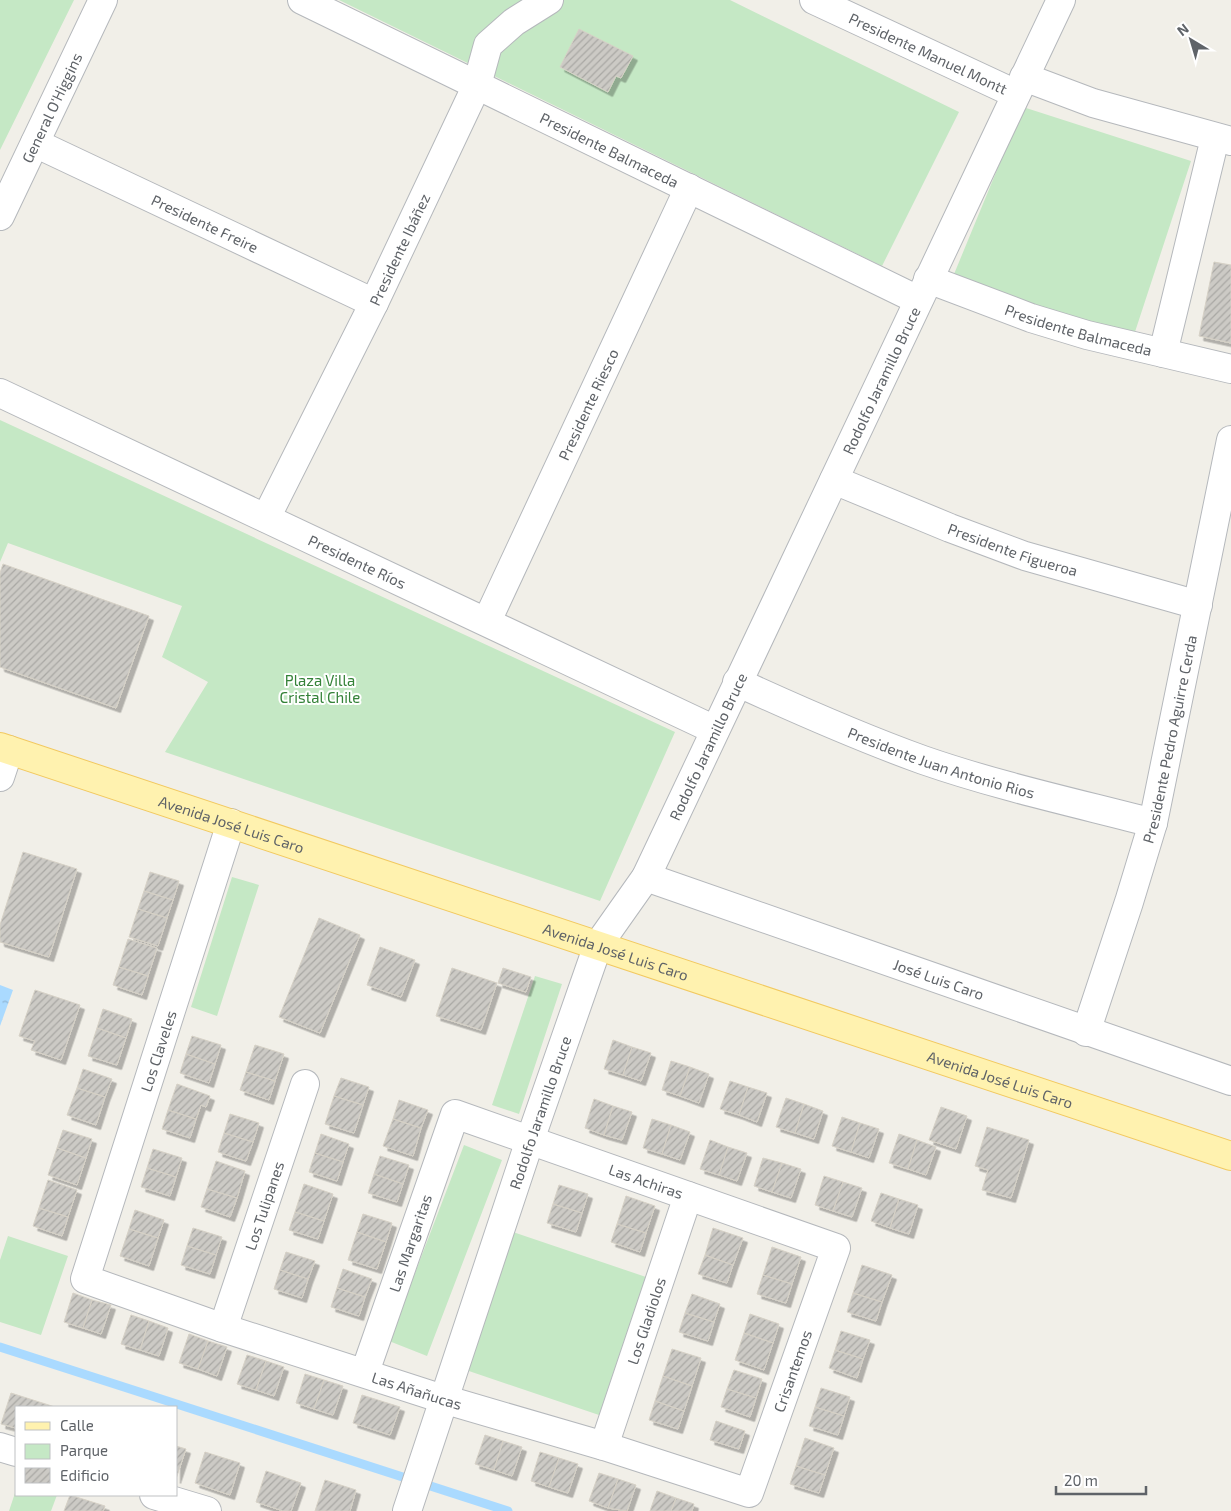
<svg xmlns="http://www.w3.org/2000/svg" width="1231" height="1511" font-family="'Exo 2',sans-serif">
  <defs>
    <pattern id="water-ripples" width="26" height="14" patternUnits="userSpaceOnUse" patternTransform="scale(1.25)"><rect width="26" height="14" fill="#aadaff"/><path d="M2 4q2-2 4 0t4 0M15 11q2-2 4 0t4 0" fill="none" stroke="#8eb4d2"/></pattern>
    <pattern id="building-hatch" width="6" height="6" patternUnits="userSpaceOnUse" patternTransform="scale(1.25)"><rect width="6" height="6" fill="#cccac5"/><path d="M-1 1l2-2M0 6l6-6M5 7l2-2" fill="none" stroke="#a9a8a4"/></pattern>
    <filter id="shadow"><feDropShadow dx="4.5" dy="4.5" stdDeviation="0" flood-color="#0004"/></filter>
  </defs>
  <rect width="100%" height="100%" fill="#f1efe8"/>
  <path fill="#c5e8c5" d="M0,0H74L0,150Z
    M339,0H730L959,112L882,266Z
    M1023,107L1191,161L1133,338L952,279Z
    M0,420L675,732L600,901L165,752L208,682L162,657L182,606L8,543L0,562Z
    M232,877L259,885L217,1016L191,1007Z
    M535,976L562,984L519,1114L492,1105Z
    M464,1145L502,1160L427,1356L389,1341Z
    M510,1231L646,1277L599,1415L463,1369Z
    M8,1236L68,1256L41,1335L0,1322V1260Z
    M16,1490V1495H57L51,1511H9Z"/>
  <path fill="url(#water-ripples)" d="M0,985L13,990L0,1026Z"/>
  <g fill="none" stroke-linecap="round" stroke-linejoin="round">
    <path stroke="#aadaff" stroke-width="9" d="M0,1347L508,1511"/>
  </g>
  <path fill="url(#building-hatch)" stroke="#d6d1c6" filter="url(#shadow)" d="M579,29L633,56L621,78L616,76L608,92L560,67Z
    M1214,262L1231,265V343L1199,336Z
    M3,564L149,616L116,708L0,667V573Z
    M23,852L77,869L49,957L0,942V925Z
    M150,872L179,881L173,900L144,891Z
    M144,891L173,900L167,918L138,909Z
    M138,909L167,918L158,946L129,937Z
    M319,918L360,935L320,1033L279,1017Z
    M128,939L157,948L148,976L119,967Z
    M380,947L415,960L401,997L367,985Z
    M119,967L148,976L142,995L113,985Z
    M452,968L497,983L481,1030L436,1016Z
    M503,968L531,977L526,992L498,983Z
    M35,990L80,1005L61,1060L31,1050L35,1041L19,1036Z
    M103,1009L132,1019L126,1038L97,1028Z
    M97,1028L126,1038L117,1065L88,1056Z
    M192,1036L221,1045L215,1064L186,1054Z
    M613,1040L632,1047L623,1075L604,1069Z
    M255,1045L284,1054L275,1081L246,1072Z
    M632,1047L651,1053L641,1081L623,1075Z
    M186,1054L215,1064L209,1083L180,1073Z
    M671,1061L690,1067L680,1096L662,1090Z
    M690,1067L709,1074L699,1103L680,1096Z
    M83,1069L112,1079L105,1097L77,1088Z
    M246,1072L275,1081L269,1100L240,1090Z
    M341,1078L369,1087L363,1105L334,1096Z
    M730,1081L748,1087L739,1115L720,1109Z
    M177,1084L210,1096L206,1107L201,1105L196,1119L168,1110Z
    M748,1087L767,1093L757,1122L739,1115Z
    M77,1088L105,1097L96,1125L67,1115Z
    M334,1096L363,1105L354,1133L325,1124Z
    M786,1098L804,1104L795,1133L776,1127Z
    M594,1099L613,1106L604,1135L585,1128Z
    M399,1100L428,1110L421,1128L393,1119Z
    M804,1104L823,1111L814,1139L795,1133Z
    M613,1106L632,1112L622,1140L604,1135Z
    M941,1107L967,1116L956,1149L929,1140Z
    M168,1110L196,1119L190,1138L162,1129Z
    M230,1114L259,1123L253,1142L224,1133Z
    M842,1117L860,1123L851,1152L832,1146Z
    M393,1119L421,1128L413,1156L383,1146Z
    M652,1119L671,1125L662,1154L643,1148Z
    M860,1123L879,1129L869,1158L851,1152Z
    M671,1125L690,1132L680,1160L662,1154Z
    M987,1127L1029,1140L1011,1198L982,1190L988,1170L975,1166Z
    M63,1130L92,1139L86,1158L57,1148Z
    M224,1133L253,1142L246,1161L218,1152Z
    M321,1134L349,1144L343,1162L315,1153Z
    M899,1134L917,1140L908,1169L889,1163Z
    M710,1140L728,1147L719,1175L700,1169Z
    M917,1140L936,1147L926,1175L908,1169Z
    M728,1147L747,1153L737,1181L719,1175Z
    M57,1148L86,1158L77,1185L48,1175Z
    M153,1149L182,1158L176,1177L147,1168Z
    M315,1153L343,1162L337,1181L309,1172Z
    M380,1156L409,1165L403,1184L374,1174Z
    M763,1158L782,1163L772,1192L754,1186Z
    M216,1161L245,1171L237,1198L207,1189Z
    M782,1163L801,1169L791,1198L772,1192Z
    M147,1168L176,1177L170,1196L141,1187Z
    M374,1174L403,1184L397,1202L368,1193Z
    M824,1176L843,1182L833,1211L815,1205Z
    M48,1180L77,1190L68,1217L39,1208Z
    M843,1182L862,1188L852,1217L833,1211Z
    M304,1184L333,1194L324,1221L295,1212Z
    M559,1185L588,1194L582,1213L553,1204Z
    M207,1189L237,1198L230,1217L201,1207Z
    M881,1193L899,1199L890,1228L871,1221Z
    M626,1196L655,1206L646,1233L617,1224Z
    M899,1199L918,1205L909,1234L890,1228Z
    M553,1204L582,1213L576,1232L547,1223Z
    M39,1208L68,1217L62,1236L33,1226Z
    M135,1210L164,1220L158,1238L129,1229Z
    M295,1212L324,1221L318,1239L289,1230Z
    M363,1214L392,1223L386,1242L357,1232Z
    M617,1224L646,1233L640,1252L611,1242Z
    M193,1228L222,1237L216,1255L187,1246Z
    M713,1228L743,1238L733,1265L705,1255Z
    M129,1229L158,1238L149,1266L120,1256Z
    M357,1232L386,1242L377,1269L348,1260Z
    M187,1246L216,1255L210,1274L181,1265Z
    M772,1247L801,1257L792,1284L763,1275Z
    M286,1252L315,1261L308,1279L280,1270Z
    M705,1255L733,1265L727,1283L698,1274Z
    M862,1265L892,1275L882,1302L853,1293Z
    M343,1269L372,1279L365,1297L337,1288Z
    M280,1270L308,1279L302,1298L274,1289Z
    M763,1275L792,1284L786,1303L757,1294Z
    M337,1288L365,1297L359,1316L331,1307Z
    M73,1293L92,1300L83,1328L64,1322Z
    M853,1293L882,1302L876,1321L847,1312Z
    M692,1294L720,1304L714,1322L685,1313Z
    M92,1300L111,1305L101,1334L83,1328Z
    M685,1313L714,1322L708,1341L679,1332Z
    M750,1314L779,1324L773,1343L744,1333Z
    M131,1315L149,1321L140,1350L121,1344Z
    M149,1321L168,1328L159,1356L140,1350Z
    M841,1331L870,1340L863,1359L835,1350Z
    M744,1333L773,1343L764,1370L735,1360Z
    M189,1334L208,1341L198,1369L179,1363Z
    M208,1341L227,1347L217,1376L198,1369Z
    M672,1349L701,1358L692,1386L663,1376Z
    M835,1350L863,1359L857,1378L829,1368Z
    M247,1355L266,1361L256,1390L237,1384Z
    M266,1361L284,1367L274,1396L256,1390Z
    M734,1370L762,1379L756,1398L727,1389Z
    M305,1374L324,1380L314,1409L296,1403Z
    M663,1376L692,1386L684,1411L655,1401Z
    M324,1380L343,1386L333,1415L314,1409Z
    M821,1388L850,1397L844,1416L815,1407Z
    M727,1389L756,1398L750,1417L721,1407Z
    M11,1393L55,1407H16V1428L1,1424Z
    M362,1395L400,1407L390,1435L353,1423Z
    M655,1401L684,1411L678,1429L649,1420Z
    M815,1407L844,1416L838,1435L809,1426Z
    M716,1421L745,1431L739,1449L710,1440Z
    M485,1435L503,1441L494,1470L475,1464Z
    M805,1438L834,1448L825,1475L796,1466Z
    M503,1441L522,1447L512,1476L494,1470Z
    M176,1446L186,1449L176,1479Z
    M205,1452L240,1463L230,1495L195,1483Z
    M540,1452L559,1458L549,1487L531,1481Z
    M559,1458L578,1464L568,1493L549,1487Z
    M796,1466L825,1475L819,1493L790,1484Z
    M266,1471L301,1483L291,1511H283L256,1502Z
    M599,1473L618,1479L608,1508L589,1501Z
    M618,1479L636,1485L627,1511L608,1508Z
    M325,1480L356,1490L350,1511H315Z
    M657,1491L676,1498L671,1511H650Z
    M70,1495L105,1506L103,1511H64Z
    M676,1498L694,1504L692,1511H671Z"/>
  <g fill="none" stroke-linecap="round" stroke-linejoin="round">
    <defs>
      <g id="minor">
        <path id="s1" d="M302,0L918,300"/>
        <path id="s2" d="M814,0L1016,94"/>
        <path d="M1024,77L1093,103L1231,141"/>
        <path id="s3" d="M35,143L374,303"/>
        <path id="s4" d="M0,216L103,0"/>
        <path id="s5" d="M928,279L1031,318L1087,335L1231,369"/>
        <path d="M1163,353L1215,138"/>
        <path id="s6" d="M0,393L715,730"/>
        <path id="s7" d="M834,480L950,528L1025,556L1198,605"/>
        <path id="s8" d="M266,518L374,303L477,85L488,45L514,22L549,0"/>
        <path id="s9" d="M487,621L689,188"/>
        <path id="s10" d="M737,682C798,710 859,737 923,760C998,786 1076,803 1153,823"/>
        <path d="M0,777L9,750"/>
        <path id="s11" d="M231,823L85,1279L223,1328L443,1399L604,1446L749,1493L836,1248L455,1114L365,1372"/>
        <path id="s12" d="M646,877L1231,1081"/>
        <path id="s13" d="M1086,1032L1129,902L1153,823L1231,440"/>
        <path id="s14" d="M223,1328L305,1084"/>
        <path id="s15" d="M604,1446L688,1196"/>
        <path d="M0,1447L16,1452"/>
        <path d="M154,1495L207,1511"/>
        <path id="s16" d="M407,1511L530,1140L598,945L646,877L1061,0"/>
      </g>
      <g id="major">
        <path id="s17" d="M0,747L1231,1156"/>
      </g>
    </defs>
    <use href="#minor" stroke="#b5b8bc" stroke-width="30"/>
    <use href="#major" stroke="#f2c960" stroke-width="30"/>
    <use href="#minor" stroke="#fff" stroke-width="28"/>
    <use href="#major" stroke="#fff2af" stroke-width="28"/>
  </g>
  <g text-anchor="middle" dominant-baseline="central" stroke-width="4" stroke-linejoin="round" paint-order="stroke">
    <g font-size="15" fill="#5f6368" stroke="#fff">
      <text stroke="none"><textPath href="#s2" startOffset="126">Presidente Manuel Montt</textPath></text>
      <text stroke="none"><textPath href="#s4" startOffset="120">General O'Higgins</textPath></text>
      <text stroke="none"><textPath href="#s1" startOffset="342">Presidente Balmaceda</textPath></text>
      <text stroke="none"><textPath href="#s3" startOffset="188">Presidente Freire</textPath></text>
      <text stroke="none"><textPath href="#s8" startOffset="300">Presidente Ibáñez</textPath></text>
      <text stroke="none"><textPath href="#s5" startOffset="159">Presidente Balmaceda</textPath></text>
      <text stroke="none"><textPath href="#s16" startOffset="1230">Rodolfo Jaramillo Bruce</textPath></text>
      <text stroke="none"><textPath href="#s9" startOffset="239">Presidente Riesco</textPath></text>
      <text stroke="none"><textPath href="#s7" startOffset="192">Presidente Figueroa</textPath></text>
      <text stroke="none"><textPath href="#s6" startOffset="395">Presidente Ríos</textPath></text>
      <text stroke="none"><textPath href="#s13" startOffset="305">Presidente Pedro Aguirre Cerda</textPath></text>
      <text stroke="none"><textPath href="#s16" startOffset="825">Rodolfo Jaramillo Bruce</textPath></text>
      <text stroke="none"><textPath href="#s10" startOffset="220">Presidente Juan Antonio Rios</textPath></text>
      <text stroke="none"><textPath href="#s17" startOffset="244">Avenida José Luis Caro</textPath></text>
      <text stroke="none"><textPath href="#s17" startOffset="649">Avenida José Luis Caro</textPath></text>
      <text stroke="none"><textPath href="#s12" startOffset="310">José Luis Caro</textPath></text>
      <text transform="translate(158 1051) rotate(-72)">Los Claveles</text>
      <text stroke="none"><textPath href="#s17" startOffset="1054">Avenida José Luis Caro</textPath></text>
      <text stroke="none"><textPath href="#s16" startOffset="420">Rodolfo Jaramillo Bruce</textPath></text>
      <text transform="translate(646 1181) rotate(19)">Las Achiras</text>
      <text stroke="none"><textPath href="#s14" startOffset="129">Los Tulipanes</textPath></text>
      <text transform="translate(410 1243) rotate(-71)">Las Margaritas</text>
      <text stroke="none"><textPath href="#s15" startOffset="132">Los Gladiolos</textPath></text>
      <text stroke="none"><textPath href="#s11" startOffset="1306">Crisantemos</textPath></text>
      <text stroke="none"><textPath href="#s11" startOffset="829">Las Añañucas</textPath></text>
    </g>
    <g font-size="15" fill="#348238" stroke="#fff">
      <text x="320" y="680">Plaza Villa<tspan x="320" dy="17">Cristal Chile</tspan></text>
    </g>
  </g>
  <rect x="15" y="1406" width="162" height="90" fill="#ffffff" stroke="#bfc1c3"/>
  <rect x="25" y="1422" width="25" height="8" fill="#fff2af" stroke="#bfc1c3"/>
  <text x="60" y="1431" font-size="15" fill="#5f6368">Calle</text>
  <rect x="25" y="1444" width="25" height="15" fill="#c5e8c5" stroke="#bfc1c3"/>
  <text x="60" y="1456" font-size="15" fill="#5f6368">Parque</text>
  <rect x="25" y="1468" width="25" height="15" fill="url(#building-hatch)" stroke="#bfc1c3"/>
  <text x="60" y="1481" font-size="15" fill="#5f6368">Edificio</text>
  <g transform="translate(1191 40) rotate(322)" stroke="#ffffff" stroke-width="4" paint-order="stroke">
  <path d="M0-4L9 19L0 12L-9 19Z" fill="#5f6368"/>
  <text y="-8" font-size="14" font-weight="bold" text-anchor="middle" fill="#5f6368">N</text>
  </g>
  <path d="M1056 1486v8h90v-8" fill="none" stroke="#5f6368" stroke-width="2.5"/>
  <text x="1064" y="1486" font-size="15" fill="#5f6368" stroke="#ffffff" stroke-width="4" paint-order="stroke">20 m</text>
</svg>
